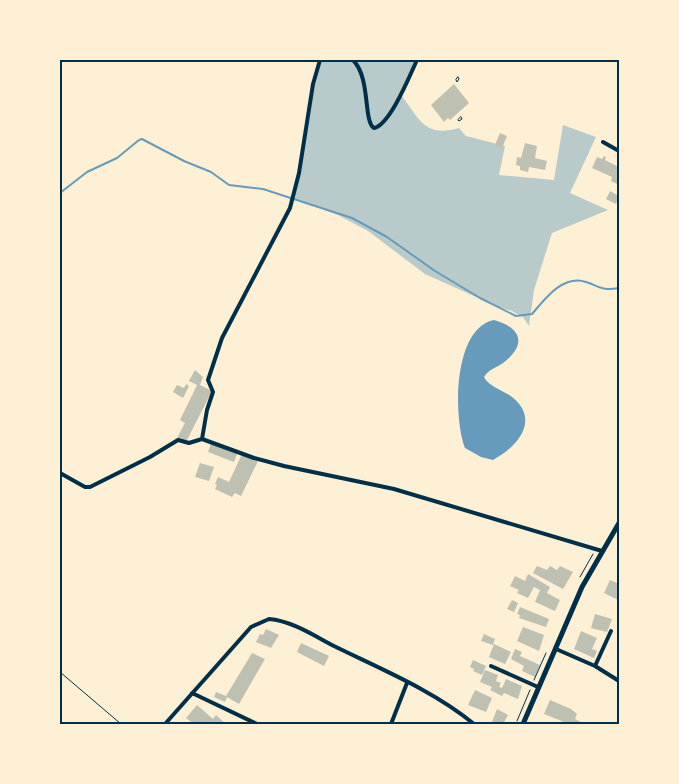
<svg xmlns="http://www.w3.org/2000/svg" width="679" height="784" font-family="'Open Sans',sans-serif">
  <rect width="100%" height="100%" fill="#fdf0d5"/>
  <path fill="#b9caca" d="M320,60H417L401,95C420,119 424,138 459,128L466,136L505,146L499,175L554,180L563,125L596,137L570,193L608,210L552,233L534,290L529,326L523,317L512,311L496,306L425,274L368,231L338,215L293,198L313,84Z"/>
  <path fill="#669bbc" d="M494,320C522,328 527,345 503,363C496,368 489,369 484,377C489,387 503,390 512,397C541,420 517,447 493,460L481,457L465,448C453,417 453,328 494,320Z"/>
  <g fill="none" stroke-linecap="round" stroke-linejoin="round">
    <path stroke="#669bbc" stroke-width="2" d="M60,193L87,172L117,158L139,140L142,139L184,161L211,172L229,185L263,189L352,218L387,237L435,271L480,298L516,316L532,314C545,299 563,274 586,282C601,287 602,291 619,288"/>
  </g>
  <path fill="#bec0b2" d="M454,84L469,103L450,120L448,118L444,122L431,105Z
    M500,133L507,136L502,148L495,145Z
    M525,143L537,146L535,158L547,161L545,170L529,167L528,172L520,170V166L516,165L517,157L521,158Z
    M604,156L606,157L605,160L619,167V185L611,181L612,177L592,168L597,157L602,159Z
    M610,191L619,196L616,204L606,199Z
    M195,370L203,377L200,385L212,391L186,442L177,438L185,423L180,420L197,385L189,381Z
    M186,384L189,386L183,398L173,392L177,385L184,388Z
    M211,443L237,454L234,462L208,452Z
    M242,454L258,461L241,496L235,493L232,497L215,489L217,485L215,484L218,477L229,482Z
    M200,463L214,467L209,481L195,477Z
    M537,566L547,570L550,566L557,570L560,566L573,572L563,589L533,573Z
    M528,574L550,587L547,593L560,600L555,611L535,602L540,590L534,587L528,598L517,593L519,590L510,586L515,576L525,581Z
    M610,580L619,584V605L617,604L618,600L604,593Z
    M512,600L518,603L514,612L507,609Z
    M520,607L549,619L546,627L519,618L520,615L517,614Z
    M595,614L612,619L607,632L591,628Z
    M523,627L544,635L539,651L517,641Z
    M266,629L279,635L271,648L256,642L260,634L263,635Z
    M581,631L597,638L592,649L597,651L594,658L574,649Z
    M484,634L495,639L493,645L481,641Z
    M301,643L329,656L324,666L297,652Z
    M494,644L511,652L505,664L489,657Z
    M515,649L522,652L520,656L540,665L535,677L522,671L524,666L511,659Z
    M252,653L265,659L239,704L227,697L225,702L214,697L216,692L226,696Z
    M473,660L486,666L482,675L473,671L474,669L470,667Z
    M485,670L498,675L496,681L501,683L499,687L502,688L506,679L522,686L518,699L504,693L502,696L490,690L492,687L480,682Z
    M475,690L492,698L486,712L468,705Z
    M550,700L571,709L577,714L575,719L585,724H563L564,722L544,714Z
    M197,705L213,719L216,715L226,724H194L186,718Z
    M497,709L508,715L503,724L492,722Z"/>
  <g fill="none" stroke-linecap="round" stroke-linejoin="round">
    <path stroke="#003049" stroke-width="1" d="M458,77L459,79L457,82L456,80Z
      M461,117L462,119L459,121L458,120Z
      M580,577L593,554
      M60,672L121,724
      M534,680L546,653
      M517,721L530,690"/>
    <path stroke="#003049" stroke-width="4" d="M353,60C371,78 363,121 374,128C390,125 410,75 417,60
      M603,142L619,151
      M202,439L207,410L213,392L208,380L222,338L290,208L299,173L313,84L320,60
      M60,473L85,487H90L150,457L178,440L189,443L202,439L254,458L284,466L394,489L602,551
      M556,649L595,666L619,681
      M491,666L538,687
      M595,666L611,631
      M192,693L257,724
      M165,724L251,627L269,619C293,621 316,637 336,647C383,670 434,691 474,724
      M391,724L407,683"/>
    <path stroke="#003049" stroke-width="5" d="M523,724L582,587L619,523"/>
  </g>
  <rect width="679" height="784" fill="none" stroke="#fdf0d5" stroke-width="122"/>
  <rect x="61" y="61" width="557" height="662" fill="none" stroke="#003049" stroke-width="2"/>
</svg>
